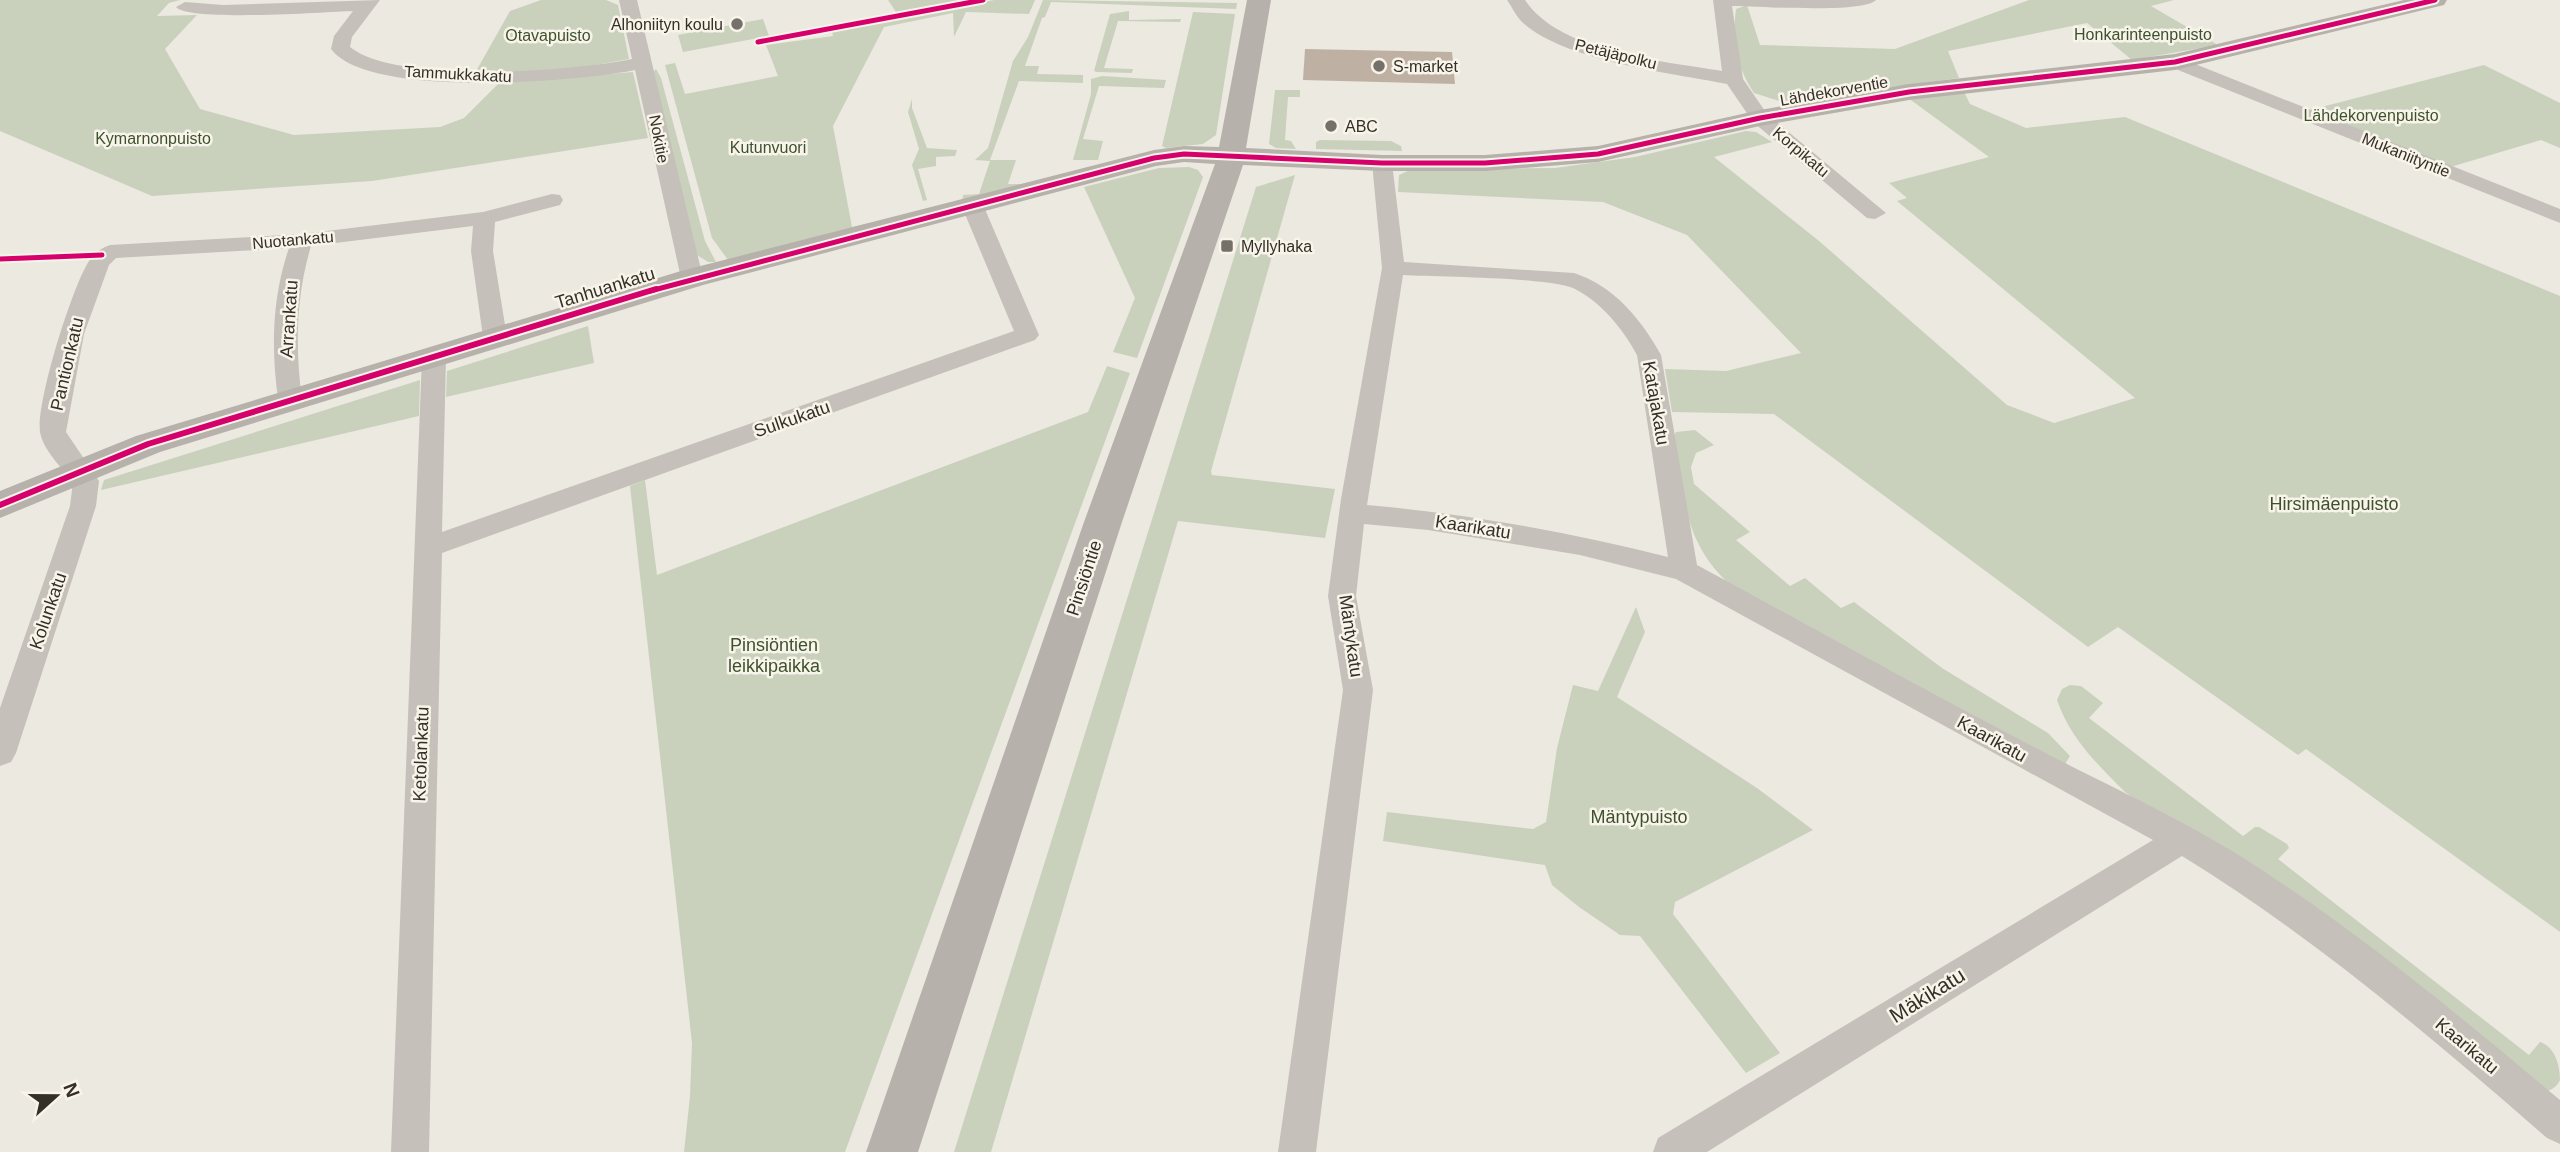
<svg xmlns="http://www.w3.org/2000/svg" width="2560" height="1152" font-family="Arial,sans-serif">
  <rect width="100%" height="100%" fill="#ece9e1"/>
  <path fill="#c9d1bd" d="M0,0H180L169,3L157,16L197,15L165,49L200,109L294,135L440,127L464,118L500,82L633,72L648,138L372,181L152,196L0,131Z
    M541,0H606L618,5L629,59L568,70L475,73L510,11Z
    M888,0H963L896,12Z
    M994,0H1035L1029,14L966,12L954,37L953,13L884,27L833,126L852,227L918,212L728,260L712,238L665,65L675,63L685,94L778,76L766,45L833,36L832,32L838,30Z
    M1043,0L1237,3L1236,9L1051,2L1045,17L1042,18L1025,66H1039L1037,74L1083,75V83L1019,81L990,160H1016L1008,184H1026L962,205L963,195L979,194L990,161L975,160L988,148L1013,61L1028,37Z
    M2029,0H2174L2151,6L2218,45L2132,60L2087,23L1948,51L1959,78L1782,102L1754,93C1736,65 1732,42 1736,9L1747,5L1760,45L1895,49Z
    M1129,11V20L1181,19L1180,22L1118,21L1104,68L1133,69L1132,73L1097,72L1094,71L1110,14Z
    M1193,12L1235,14L1216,135L1203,144L1166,148L1162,146Z
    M763,19L769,36L683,52L678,35Z
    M2484,65L2560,103V148L2541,140L2447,168L2306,111Z
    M656,69L661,78L705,241L716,262H708L697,255L653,72Z
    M1102,76L1166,80L1164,88L1099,86L1083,139L1103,141L1098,160H1073L1091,94V79Z
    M1275,90H1300V97H1288L1285,140L1291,141L1296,149L1276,148L1269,144Z
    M1964,92L1970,104L2026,128L2125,117L2560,296V932L2306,749L2298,755L2118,627L2088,647L1774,414L1672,412L1665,369L1726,371L1801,353L1687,235L1603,202L1398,192L1399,175L1412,169L1555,168L1635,157L1746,131L1756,132L1772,142L1714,157L1819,241L2007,405L2054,423L2135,398L1897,201L1907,198L1889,183L1989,157L1908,98Z
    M912,99V108L927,148L957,150L955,156L936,157V166L918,169L927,200L923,201L912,165L919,149L908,112Z
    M1320,140L1391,141L1401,146L1402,151L1316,149V142Z
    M1189,167L1198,170L1203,177L1137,358L1113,352L1135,298L1084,187L1159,168Z
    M1295,175L1211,471L1212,475L1335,489L1325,538L1178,521L991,1152H954L1256,187Z
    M588,326L594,363L446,397L447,371Z
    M1107,366L1130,373L845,1152H684L690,1096L692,1043L630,486L645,480L657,575L1088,412Z
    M420,380L419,416L101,490L104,480Z
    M1695,430L1714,445L1696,453L1691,467L1694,484L1750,532L1736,540L1790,586L1805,578L1841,608L1854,602L1942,668L2048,733L2070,756L2065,764L1734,588C1683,545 1684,496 1674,435L1676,432Z
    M1636,607L1645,632L1617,697L1757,788L1813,830L1675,902L1673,914L1780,1053L1746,1073L1640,936L1620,935L1579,907L1552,885L1545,865L1383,841L1387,812L1533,829L1546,822L1557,748L1573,685L1598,691Z
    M2070,685L2081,686L2103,703L2089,718L2243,836L2255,827H2259L2287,844L2289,848L2278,859L2529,1055L2540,1042C2555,1047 2560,1065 2560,1080C2557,1088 2548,1091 2541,1094L2125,792C2097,764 2070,738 2057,700L2062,689Z"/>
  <path fill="#beb1a4" d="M1305,49L1452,52L1455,84L1303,80Z"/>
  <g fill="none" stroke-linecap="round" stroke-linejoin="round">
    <path fill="#c5c1ba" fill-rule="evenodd" d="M380,0L352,37L350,47C397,85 573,71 632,59L619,0H637L703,278L700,283L692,285L681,278L635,70C577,82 368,99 331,49L334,36L353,11C326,12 189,22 176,7L185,2L223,5Z
      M1507,0H1525C1560,53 1664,61 1722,71L1713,0H1876C1863,14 1755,6 1732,6L1743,79L1767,114L1886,213L1875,219L1867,218L1753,122L1727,84C1671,73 1564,61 1522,22C1516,16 1512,7 1507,0Z
      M2175,56L2560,209V223L2168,66L2166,62Z
      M1382,157L1392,163L1404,262L1574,273C1614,286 1641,319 1661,355L1697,565C1810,626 1922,689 2036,748C2114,789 2196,825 2268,874C2371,942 2466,1021 2560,1100V1144L2547,1138C2431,1037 2314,937 2182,856L1707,1152H1653L1658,1138L2153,840L1676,579L1580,555L1428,530L1364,524L1356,596L1373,690L1316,1152H1278L1343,690L1328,596L1341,499L1382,268L1372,163ZM1403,275C1435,277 1554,277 1575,289C1602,303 1623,329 1637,355L1668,557C1569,532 1469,514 1367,505Z
      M552,194L560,195L563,200L560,205L495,222L493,251L507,337L503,342H487L483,337L471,251L473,226L311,246C296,296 295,348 302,399L299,405H281L278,399C271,348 272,297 289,248L116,258L109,265L84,334L66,432L99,481L96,506L16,753L11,762L0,766V708L70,506L73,482C62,468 43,450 40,432C36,402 72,287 89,261C94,253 101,248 110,245L302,234L483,212Z
      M973,201L984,207L1039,335L1035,340L442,553L429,1152H391L422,357L425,352H443L446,357L442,532L1014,331L962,207Z"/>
    <path fill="#b6b2ab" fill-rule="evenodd" d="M1247,0H1271L1246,148L1382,155H1485L1598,146L1760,110L1909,84L2175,54L2404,0H2447L2444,5L2175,70L1909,100L1760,126L1598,162L1485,171H1382L1243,165L1122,522L918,1152H866L1084,522L1215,164L1184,162L1156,166L703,285L160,452L0,518V491L136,436L681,271L1154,150L1184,146L1219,147Z"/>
    <defs>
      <path id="cycleway-far1" d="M758,42L983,0
        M0,259L102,255
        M650,291L1154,158L1184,154L1382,163H1485L1598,154L1760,118L1909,92L2175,62L2435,0"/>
      <path id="cycleway" d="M0,505L148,444L656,289"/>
    </defs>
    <use href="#cycleway-far1" stroke="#f8f4e9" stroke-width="9"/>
    <use href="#cycleway" stroke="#f8f4e9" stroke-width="10"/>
    <use href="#cycleway-far1" stroke="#d6006c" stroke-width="5"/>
    <use href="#cycleway" stroke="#d6006c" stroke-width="6"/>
  </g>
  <g fill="#757069" stroke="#f8f4e9" stroke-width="2.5">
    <circle cx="737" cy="24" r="7"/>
    <circle cx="1379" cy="66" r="7"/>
    <circle cx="1331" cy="126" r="7"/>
    <rect x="1220" y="239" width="14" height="14" rx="3.5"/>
  </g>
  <g text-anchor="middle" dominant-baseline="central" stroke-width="5" stroke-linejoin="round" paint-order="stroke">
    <g font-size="16" fill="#352f29" stroke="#f8f4e9" text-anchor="start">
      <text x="723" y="24" text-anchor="end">Alhoniityn koulu</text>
      <text x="1393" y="66">S-market</text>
      <text x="1345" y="126">ABC</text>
      <text x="1241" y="246">Myllyhaka</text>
    </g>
    <g font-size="16" fill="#3d512f" stroke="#f8f4e9">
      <text x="2143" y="34">Honkarinteenpuisto</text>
      <text x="548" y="35">Otavapuisto</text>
      <text x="2371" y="115">Lähdekorvenpuisto</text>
      <text x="153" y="138">Kymarnonpuisto</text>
      <text x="768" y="147">Kutunvuori</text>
    </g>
    <g font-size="16" fill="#352f29" stroke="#f8f4e9">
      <text transform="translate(1616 54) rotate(14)">Petäjäpolku</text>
      <text transform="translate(458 74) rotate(3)">Tammukkakatu</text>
      <text transform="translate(1834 91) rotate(-10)">Lähdekorventie</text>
      <text transform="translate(659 139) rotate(79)">Nokitie</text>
      <text transform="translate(1801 152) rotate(40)">Korpikatu</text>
      <text transform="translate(2406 155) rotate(22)">Mukaniityntie</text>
      <text transform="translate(293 240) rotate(-5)">Nuotankatu</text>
    </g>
    <g font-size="18" fill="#352f29" stroke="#f8f4e9">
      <text transform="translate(605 288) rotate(-17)">Tanhuankatu</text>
      <text transform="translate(289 319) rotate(-86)">Arrankatu</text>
      <text transform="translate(67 364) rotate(-77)">Pantionkatu</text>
      <text transform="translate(1656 403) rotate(80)">Katajakatu</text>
      <text transform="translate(792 419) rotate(-19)">Sulkukatu</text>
      <text transform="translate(1473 527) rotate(9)">Kaarikatu</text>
      <text transform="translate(1084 578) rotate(-72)">Pinsiöntie</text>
      <text transform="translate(48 611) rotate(-71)">Kolunkatu</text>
      <text transform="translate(1351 636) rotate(82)">Mäntykatu</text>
      <text transform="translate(1992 739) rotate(29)">Kaarikatu</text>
      <text transform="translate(421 754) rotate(-88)">Ketolankatu</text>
      <text transform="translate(2467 1046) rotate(40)">Kaarikatu</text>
    </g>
    <g font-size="18" fill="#3d512f" stroke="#f8f4e9">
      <text x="2334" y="504">Hirsimäenpuisto</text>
      <text x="774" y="645">Pinsiöntien<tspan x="774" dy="21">leikkipaikka</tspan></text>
      <text x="1639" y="817">Mäntypuisto</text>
    </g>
    <g font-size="21" fill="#352f29" stroke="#f8f4e9">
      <text transform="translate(1927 995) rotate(-32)">Mäkikatu</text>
    </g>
  </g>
  <g transform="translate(56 1096) rotate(69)" stroke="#f8f4e9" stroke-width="5" paint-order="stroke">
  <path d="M0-5L12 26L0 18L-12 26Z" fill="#352f29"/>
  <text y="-10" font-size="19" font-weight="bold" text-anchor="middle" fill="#352f29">N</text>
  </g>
</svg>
